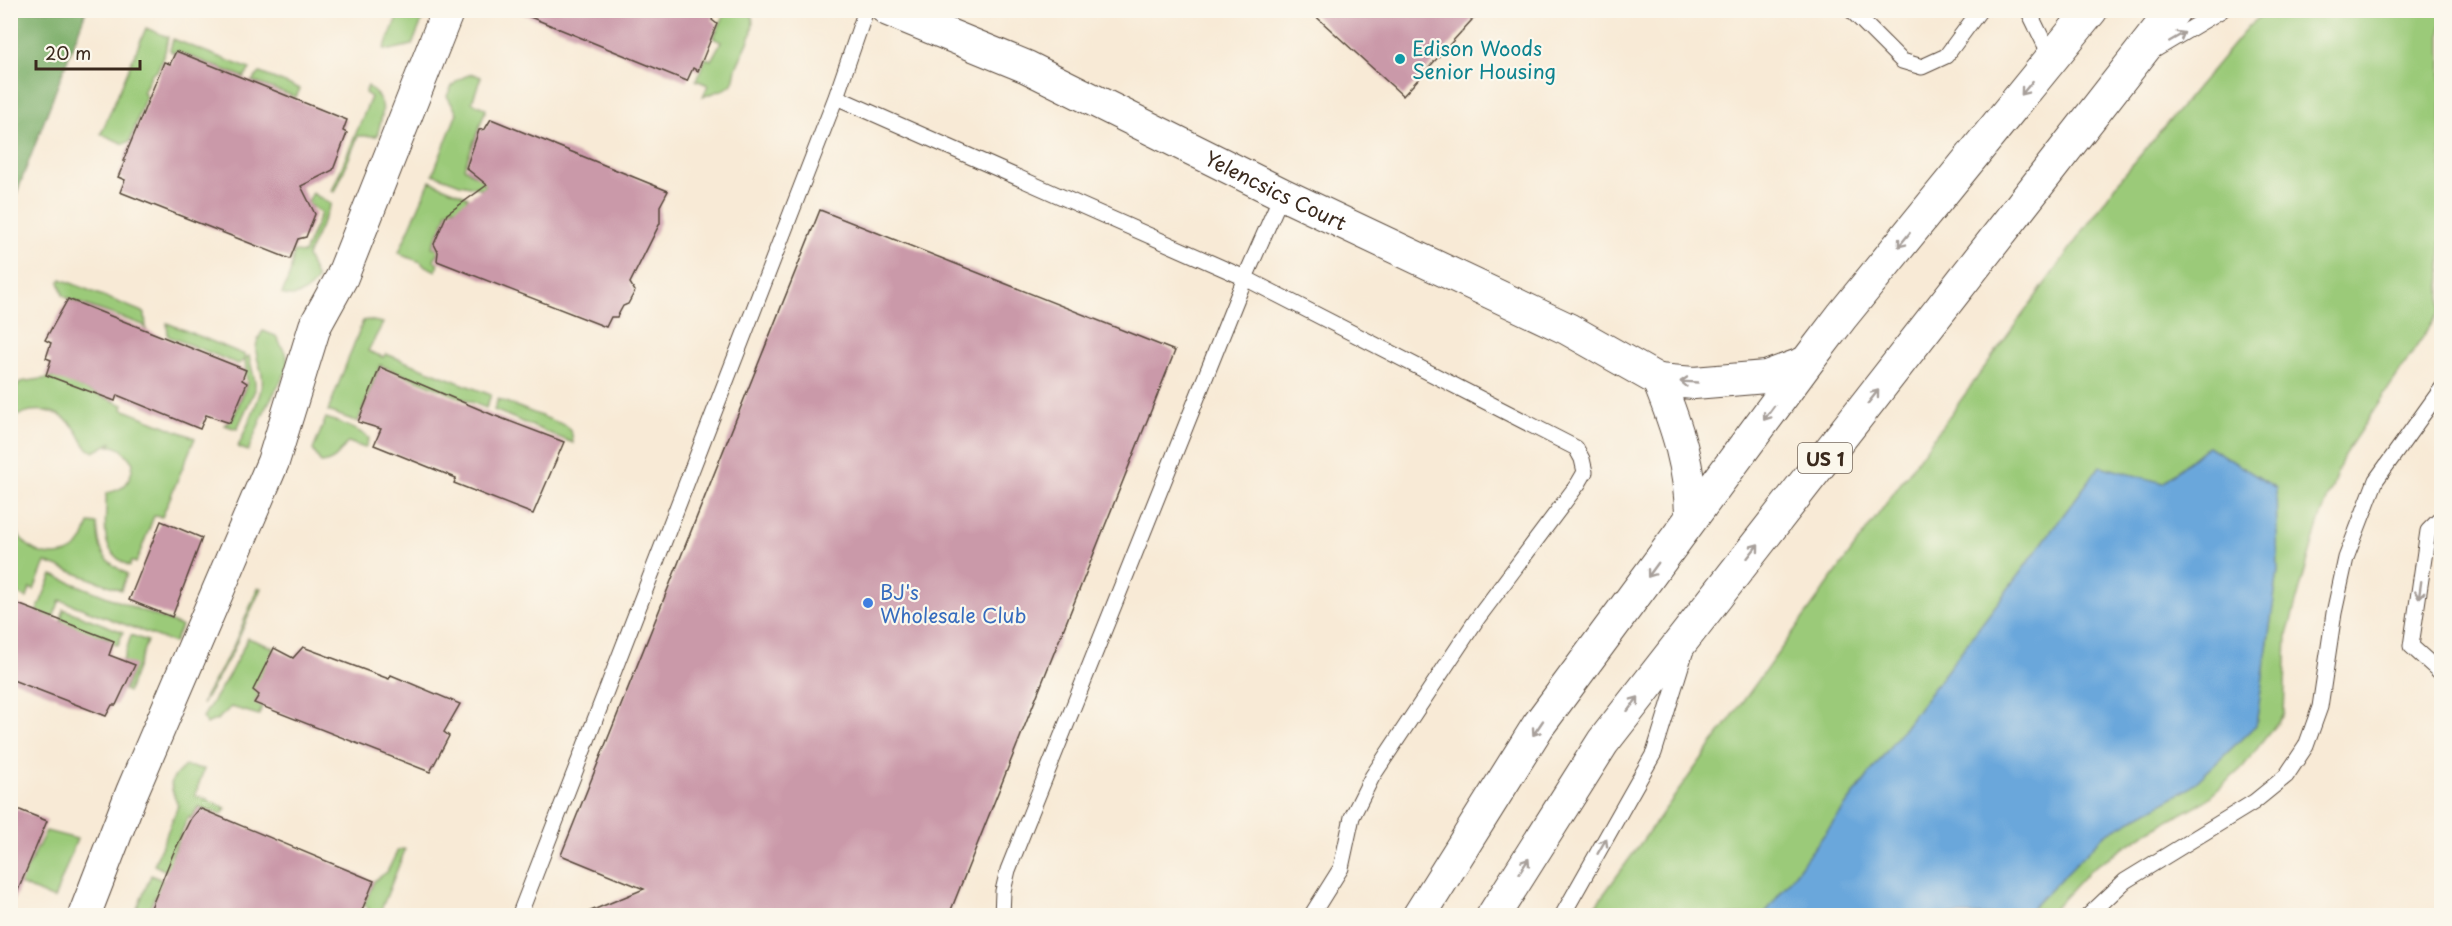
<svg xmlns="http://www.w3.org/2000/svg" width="2452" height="926" font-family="'Playpen Sans',sans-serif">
  <rect width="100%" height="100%" fill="#fbf7ec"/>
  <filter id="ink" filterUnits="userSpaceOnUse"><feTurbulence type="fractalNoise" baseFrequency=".0167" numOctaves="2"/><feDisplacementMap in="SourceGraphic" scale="12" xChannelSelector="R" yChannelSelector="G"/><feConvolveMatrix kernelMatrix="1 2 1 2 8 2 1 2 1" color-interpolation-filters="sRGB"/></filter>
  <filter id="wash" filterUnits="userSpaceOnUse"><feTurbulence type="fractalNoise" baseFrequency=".008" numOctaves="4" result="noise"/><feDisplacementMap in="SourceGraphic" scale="24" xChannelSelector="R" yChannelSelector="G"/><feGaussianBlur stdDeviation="1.35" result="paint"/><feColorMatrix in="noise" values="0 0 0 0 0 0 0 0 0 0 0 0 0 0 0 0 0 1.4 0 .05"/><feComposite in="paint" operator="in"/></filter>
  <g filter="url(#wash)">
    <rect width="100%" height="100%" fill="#f8ead6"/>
    <path fill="#9bca79" stroke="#6b7a4c" stroke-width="1.5" d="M400,11H426L412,45L390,50L384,49Z
      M722,11H751C758,34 743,48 736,69C734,75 735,82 730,86C725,90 711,93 703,97L708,85L696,80L706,58L711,60L721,42L713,38L725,14Z
      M2266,11H2441V310L2344,455L2319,521L2287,635L2284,714L2242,768L2205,801L2146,833L2091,869L2048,915H2025L2104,835L2190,788L2256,725L2278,571L2208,446L2163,483L2100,466L1764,915L1588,916L2122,177L2247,28Z
      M146,28L168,37L165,52L157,71L152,73L143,93L146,95L130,141L124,144L101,134Z
      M173,39L250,69L244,77L176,51L173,53L170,50Z
      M260,73L300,89L296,97L252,81Z
      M473,74L481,77L472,102L486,109L464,168C473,175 478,179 489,175L484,189L460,184L433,174L457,113L447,96C452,83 460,77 473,74Z
      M368,86C389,104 383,111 377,136H358L335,192L332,191L371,97L365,93Z
      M430,181L468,197L462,211L454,208L447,211C445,224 437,234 432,247L439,249L434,260L438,265L436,271L423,265L421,262L404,256L399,252Z
      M312,193L331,204L307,256L317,279C311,291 294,300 282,294L290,274L294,252L304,253L321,213L308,203Z
      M61,279L145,313L146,329L143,325L71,300L63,295L59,282Z
      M368,320L383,323L368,351L383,357L386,354L491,395L486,408L380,365L358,422L328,411L363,321Z
      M167,323L245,355V358L249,356L255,382V390L237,429L224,425L233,419L247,383L245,360L238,364L168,336Z
      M263,331L276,336L287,356L288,369L266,407L248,451L238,447C246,427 258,406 262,385C266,367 246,353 263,331Z
      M56,377L123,405L122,409L195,438L162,517L154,516L136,563L131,561L130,566C95,550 108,523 106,493C125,490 131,482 133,463C126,454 121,445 109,446L112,442L94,452C82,447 82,437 74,427C59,408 30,405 11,420V396L20,382Z
      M498,399L567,426L572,434L573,443L494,410Z
      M326,418C341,423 356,428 369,438L365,448L348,442C340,452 335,462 321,463L313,450Z
      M11,522C22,544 37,559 63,554C70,553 78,548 82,541C85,536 87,529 89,523L97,524C100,553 101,559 127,574L121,590L45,562L34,590L30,588L27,598L11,590Z
      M52,575L181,626L174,643L60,600L53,618L36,613Z
      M258,588H261L232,653L202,705L205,696L232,649Z
      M63,609L123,632L118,645L113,644L108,638L61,626Z
      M131,635L147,641L128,692L124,690L132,671L123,661Z
      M248,638L274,648L259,695L255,702L262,706L259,715L231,707L218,719L206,724L203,717L230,673Z
      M185,766L204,769L195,795L226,808L222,814L198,807L191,818L188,817L172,855L184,880L154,865L178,806C170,784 166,782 185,766Z
      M46,831L77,839L54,899L11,880L26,871Z
      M404,849L405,850L379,915H366L369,909L364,905L374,881L387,872L398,850Z
      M151,875L173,885L155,896L146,915L134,916Z"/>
    <path fill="#7cae69" stroke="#5c6c44" stroke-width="1.5" d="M11,10L86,11L11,208L10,11Z"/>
    <path fill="#6aa7db" stroke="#52687c" stroke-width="1.5" d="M2208,446L2276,488L2278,571L2256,725L2190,788L2104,835L2025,915H1764L2100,466L2163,483Z"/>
    <g id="blocks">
      <path fill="#ca99a9" d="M513,10H716L712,20L717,24L698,71L693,68L687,81Z
        M1309,10H1481L1403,96Z
        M176,51L347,120L343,131L347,133L333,170L301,186L315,214L306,237L298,239L290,259L120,192L125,180L118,177L125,161H123L164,62L170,64Z
        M491,119L668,191L660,206V223L630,283L635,291L628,304L623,306L617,317H611L606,327L437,261L438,252L434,244L447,214L487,185L466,168L479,130L485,129Z
        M820,210L1175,351L949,915H581L644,889L561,855Z
        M68,299L246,370L242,380L247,383L230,423L206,415L200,429L117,395L115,401L46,375L51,360L46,358L51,343L45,340Z
        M380,367L493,415L564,442L533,514L454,483L456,478L374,445L381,429L358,422Z
        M161,521L202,538L172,617L129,600Z
        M10,601L114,641L109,655L135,665L116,705H112L106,716L10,679Z
        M303,647L389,679L391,675L460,704L444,732L449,736L430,772L254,703L259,695L253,690L274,648L293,658Z
        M10,806L47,821L11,907H10Z
        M199,808L374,881L360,915H148L173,854L191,818Z"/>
    </g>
  </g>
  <g filter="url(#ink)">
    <use href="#blocks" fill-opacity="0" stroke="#57473a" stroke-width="1.5"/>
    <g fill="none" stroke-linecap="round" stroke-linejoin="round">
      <defs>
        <path id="service" d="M1851,10L1902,61L1922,67L1946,56L1980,10
          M2028,10L2052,59
          M2153,51L2222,10
          M836,97L866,10
          M2442,517L2428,531L2411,646L2442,674
          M519,916L836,97L1245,278L1576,448L1582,459L1585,472L1578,484L1477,619L1372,777L1352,817L1341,868L1311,916
          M1002,916L1003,891L1008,870L1245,278L1282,194
          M1562,916L1654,753L1686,650
          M2088,916L2125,881L2254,802L2286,776L2306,746L2320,707L2334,613L2346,558L2376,480L2442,388"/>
        <g id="minor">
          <path id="s1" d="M888,10L1027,67L1282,194L1568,329L1658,380"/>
          <path d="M1691,519C1691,468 1677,427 1658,380L1694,383L1766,377L1807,362"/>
          <path d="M84,916L132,792L273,462L315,326L342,277L448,10"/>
        </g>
        <path id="trunk" d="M1419,916L1538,726L1807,362L1842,316L2091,10
          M1493,916L1603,742L2174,10"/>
      </defs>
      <use href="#service" stroke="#57473a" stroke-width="17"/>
      <use href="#minor" stroke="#57473a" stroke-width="34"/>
      <use href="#trunk" stroke="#57473a" stroke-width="35"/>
      <use href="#service" stroke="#fff" stroke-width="15"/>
      <use href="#minor" stroke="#fff" stroke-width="32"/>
      <use href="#trunk" stroke="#fff" stroke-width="33"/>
    </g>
    <defs><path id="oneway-shaft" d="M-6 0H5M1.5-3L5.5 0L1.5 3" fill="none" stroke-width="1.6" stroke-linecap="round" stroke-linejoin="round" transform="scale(1.5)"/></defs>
    <g stroke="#a79f9a">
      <use href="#oneway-shaft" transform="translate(2177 37) rotate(-30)"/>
      <use href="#oneway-shaft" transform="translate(2027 88) rotate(129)"/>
      <use href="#oneway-shaft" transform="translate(1904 240) rotate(129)"/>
      <use href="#oneway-shaft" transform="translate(1689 382) rotate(-177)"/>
      <use href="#oneway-shaft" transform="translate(1873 397) rotate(-52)"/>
      <use href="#oneway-shaft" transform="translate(1769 413) rotate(126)"/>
      <use href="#oneway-shaft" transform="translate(1753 551) rotate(-52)"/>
      <use href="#oneway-shaft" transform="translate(1653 570) rotate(126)"/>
      <use href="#oneway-shaft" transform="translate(2420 590) rotate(98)"/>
      <use href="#oneway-shaft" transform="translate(1633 704) rotate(-52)"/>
      <use href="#oneway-shaft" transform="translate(1538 728) rotate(124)"/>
      <use href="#oneway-shaft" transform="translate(1602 846) rotate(-60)"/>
      <use href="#oneway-shaft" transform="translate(1524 866) rotate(-58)"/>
    </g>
  </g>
  <circle fill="#0f9aa8" stroke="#fbf7ec" stroke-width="2" cx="1400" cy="59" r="6"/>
  <circle fill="#3f7fe0" stroke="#fbf7ec" stroke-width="2" cx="868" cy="603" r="6"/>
  <g text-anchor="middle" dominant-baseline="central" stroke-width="4.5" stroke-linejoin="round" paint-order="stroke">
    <rect fill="#fbf7ec" stroke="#75685c" stroke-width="1.5" x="1798" y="443" width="54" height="30" rx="4.5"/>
    <g font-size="18" font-weight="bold" fill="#3b2a1e">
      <text x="1825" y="458">US 1</text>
    </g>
    <g font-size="20" fill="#0d838f" stroke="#fbf7ec" text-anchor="start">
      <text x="1412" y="48">Edison Woods<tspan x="1412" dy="23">Senior Housing</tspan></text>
    </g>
    <g font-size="20" fill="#3b2a1e" stroke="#fbf7ec">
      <text stroke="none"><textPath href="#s1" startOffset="428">Yelencsics Court</textPath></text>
    </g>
    <g font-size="20" fill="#366cbe" stroke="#fbf7ec" text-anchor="start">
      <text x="880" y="592">BJ's<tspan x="880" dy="23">Wholesale Club</tspan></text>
    </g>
  </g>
  <rect width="2452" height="926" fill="none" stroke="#fbf7ec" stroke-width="36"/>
  <path d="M36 60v9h104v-9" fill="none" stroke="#3b2a1e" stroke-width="3"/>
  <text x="45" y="60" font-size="18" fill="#3b2a1e" stroke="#fbf7ec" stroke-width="4.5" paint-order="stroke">20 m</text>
</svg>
